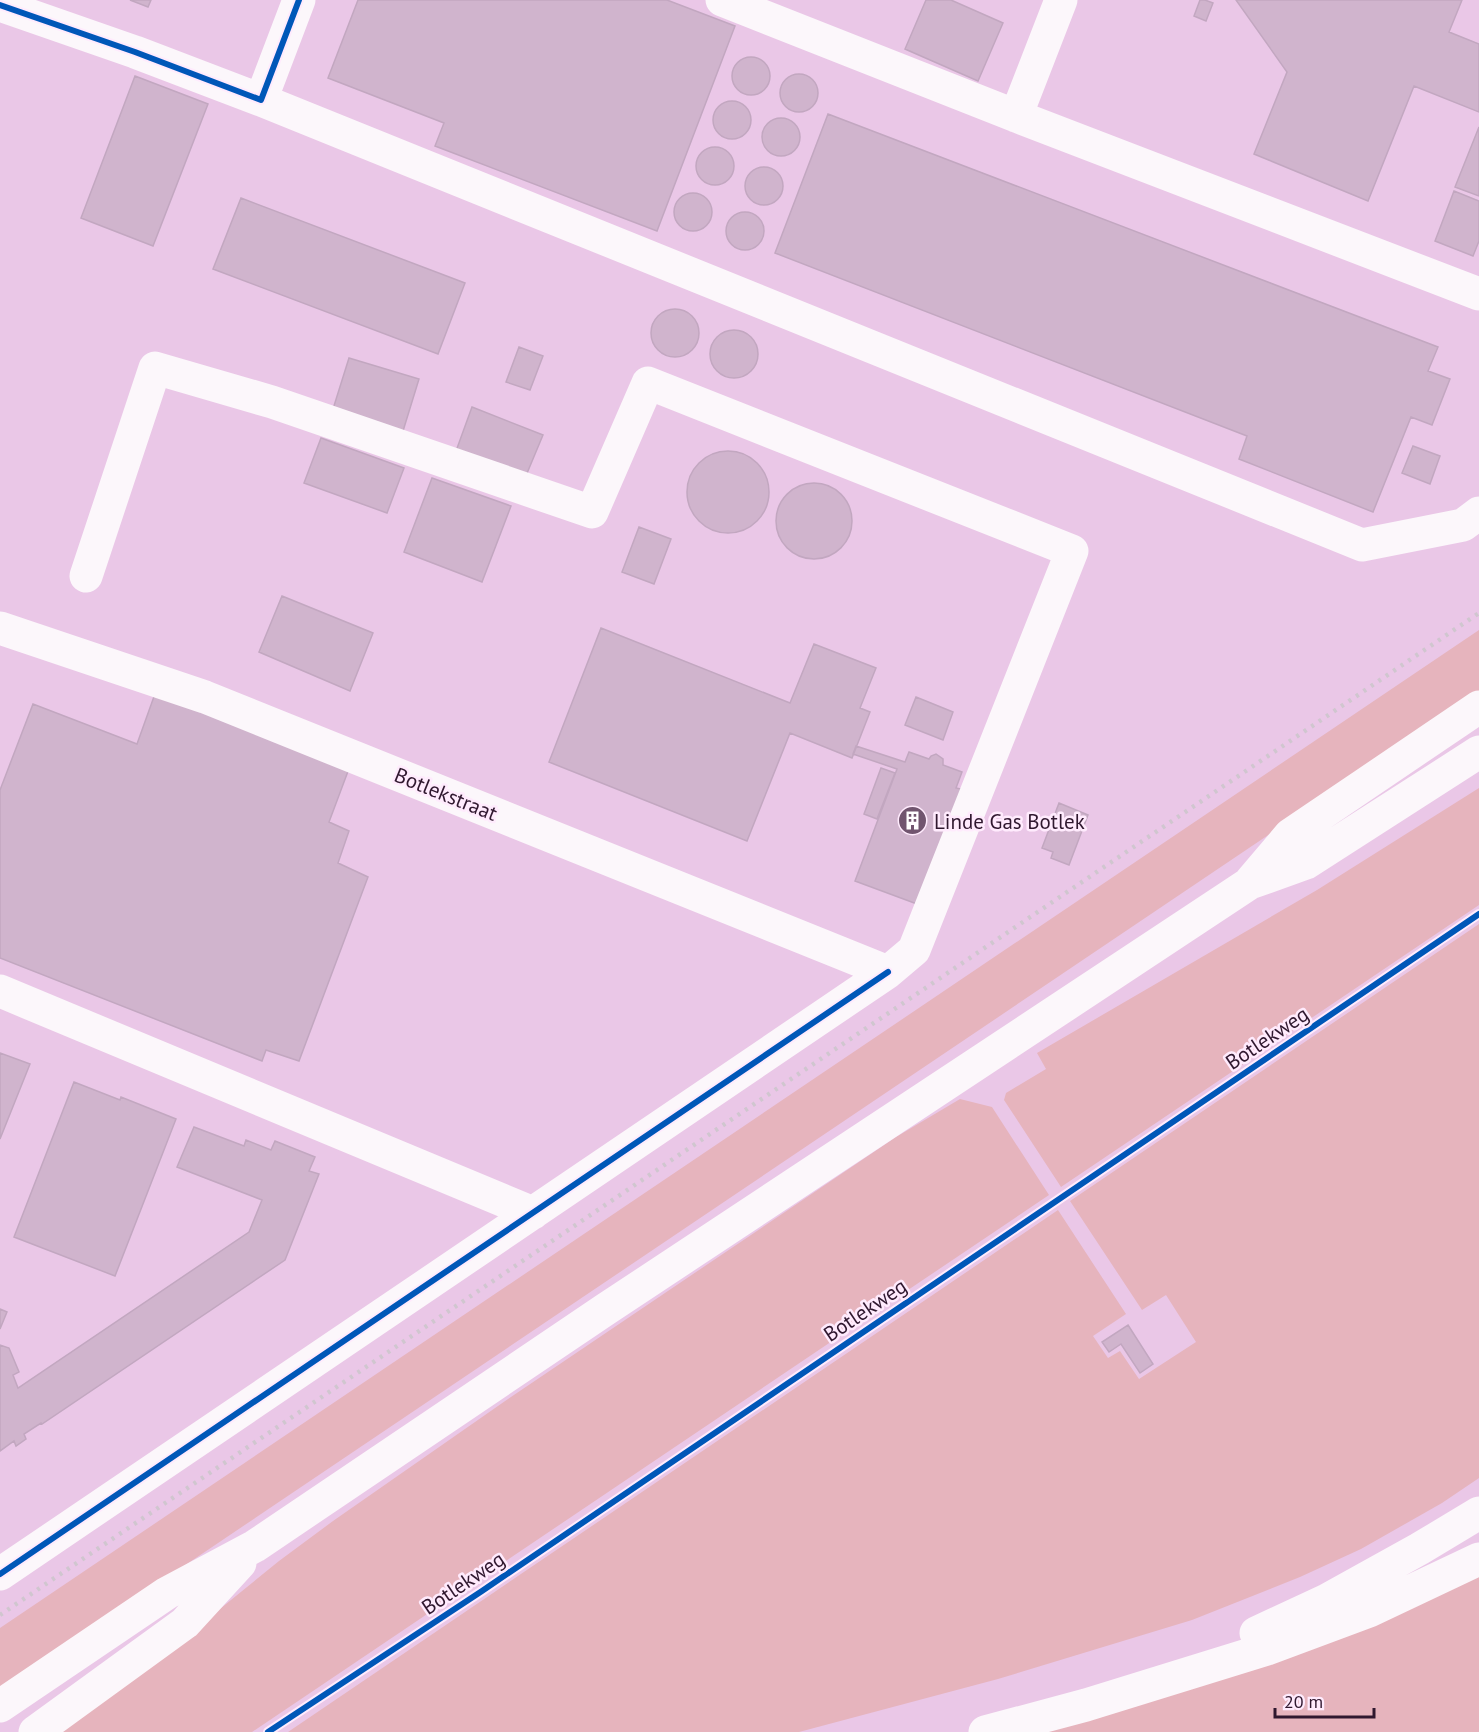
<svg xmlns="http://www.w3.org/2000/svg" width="1479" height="1732" font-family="'PT Sans',sans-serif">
  <rect width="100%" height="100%" fill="#eac7e7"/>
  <path fill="#e6b4bd" d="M1479,630V693L0,1690V1628Z
    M1479,788V905L1061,1187L1004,1100L1006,1093L1046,1069L1037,1053L1317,890Z
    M1479,924V1478L1442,1503L1361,1549L1300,1577L1192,1620L998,1679L799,1732H288L1058,1210L1126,1314L1093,1336L1108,1358L1120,1351L1139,1379L1196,1342L1166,1295L1142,1310L1070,1201Z
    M960,1099L992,1107L1049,1195L252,1732H56L189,1634L279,1561L333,1521L508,1399L896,1137Z
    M1479,1575V1732H1034Z"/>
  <path fill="#d0b4cd" stroke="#c2a7c0" stroke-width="1.5" d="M130,0H151L148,7Z
    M358,0H667L735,26L657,231L435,146L444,123L328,78Z
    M926,0H951L1003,23L978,81L905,49Z
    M1200,0H1205L1213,3L1206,21L1194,16Z
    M1236,0H1462L1449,32L1479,44V112L1414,86L1368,201L1254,154L1287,72Z
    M732 76a19 19 0 1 1 38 0a19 19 0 1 1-38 0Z
    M780 93a19 19 0 1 1 38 0a19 19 0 1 1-38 0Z
    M135,76L208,104L153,246L81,218Z
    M713 120a19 19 0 1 1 38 0a19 19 0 1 1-38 0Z
    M828,114L1438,347L1428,371L1450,379L1432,425L1411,417L1373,512L1239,459L1247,436L775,253Z
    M762 137a19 19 0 1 1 38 0a19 19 0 1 1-38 0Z
    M1479,127V196L1455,187Z
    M696 166a19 19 0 1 1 38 0a19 19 0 1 1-38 0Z
    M745 186a19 19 0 1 1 38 0a19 19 0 1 1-38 0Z
    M1454,191L1479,201V241L1473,256L1435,241Z
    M674 212a19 19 0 1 1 38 0a19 19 0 1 1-38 0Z
    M241,198L465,283L438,354L213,269Z
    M726 231a19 19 0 1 1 38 0a19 19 0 1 1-38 0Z
    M651 333a24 24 0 1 1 48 0a24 24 0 1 1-48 0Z
    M710 354a24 24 0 1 1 48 0a24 24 0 1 1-48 0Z
    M519,347L543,356L530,390L506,382Z
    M349,358L419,379L403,431L333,409Z
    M472,407L543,435L525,478L456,451Z
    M321,438L404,468L387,513L304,483Z
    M1413,446L1440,456L1430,484L1402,473Z
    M687 492a41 41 0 1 1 82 0a41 41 0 1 1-82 0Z
    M432,478L511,506L482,582L404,552Z
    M776 521a38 38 0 1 1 76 0a38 38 0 1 1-76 0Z
    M639,527L671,539L654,584L622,572Z
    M282,596L373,633L350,691L259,652Z
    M601,628L790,703L814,644L876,668L860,708L870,712L852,758L790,733L747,841L549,762Z
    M156,691L350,766L329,822L349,831L338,863L368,877L299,1061L266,1050L262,1061L0,958V790L33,704L137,744Z
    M916,697L953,712L943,740L905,725Z
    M856,746L905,762L909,752L929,759L931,756L936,754L943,759V765L962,772L956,788L961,789L917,904L855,881L897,769L853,754Z
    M881,768L895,773L877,819L864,814Z
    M1059,803L1088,815L1069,865L1051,858L1053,852L1042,848Z
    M0,1053L30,1064L0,1139Z
    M74,1082L120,1100L121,1097L176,1119L115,1276L14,1237Z
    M194,1127L244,1146L246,1140L271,1150L275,1141L315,1157L309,1171L319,1174L285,1260L42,1424L41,1423L24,1434L26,1439L16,1446L14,1441L0,1451V1345L9,1348L19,1372L13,1375L18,1388L249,1232L262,1200L177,1167Z
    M0,1309L7,1312L0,1329Z
    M1128,1325L1153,1364L1140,1373L1121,1344L1109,1352L1102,1342Z"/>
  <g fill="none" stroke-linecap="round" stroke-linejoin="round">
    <path stroke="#fcf7fb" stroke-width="33" d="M722,0L1016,116L1479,294
      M0,5L135,52L261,100L299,0
      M261,100L1362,545L1463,525L1479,513
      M1016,116L1061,0
      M0,628L205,697L888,972
      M0,991L533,1213
      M0,1574L888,972L914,950L1072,551L648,383L592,512L272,402L155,368L86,576"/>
    <path stroke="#fcf7fb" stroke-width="33" d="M1251,881L1290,835L1479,707
      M0,1706L167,1593L255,1546L606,1309L1250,883L1306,863L1479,752
      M35,1732L185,1623L240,1563"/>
    <path stroke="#fcf7fb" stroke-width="33" d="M1256,1633L1327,1600L1419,1549L1479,1513
      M985,1732L1086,1705L1267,1649L1369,1611L1479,1559"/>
    <path stroke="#d0c6cf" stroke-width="4.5" stroke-dasharray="3 6" stroke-linecap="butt" d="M0,1615L1479,613"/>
    <defs>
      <path id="cycleway" d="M0,5L135,52L261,100L299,0
        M0,1574L888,972
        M268,1732L482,1591L1479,914"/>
    </defs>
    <use href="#cycleway" stroke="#ffebfd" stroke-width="10"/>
    <use href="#cycleway" stroke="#0057b8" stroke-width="6"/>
  </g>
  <defs>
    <symbol id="building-disc" viewBox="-11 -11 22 22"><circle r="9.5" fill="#71556f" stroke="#ffebfd"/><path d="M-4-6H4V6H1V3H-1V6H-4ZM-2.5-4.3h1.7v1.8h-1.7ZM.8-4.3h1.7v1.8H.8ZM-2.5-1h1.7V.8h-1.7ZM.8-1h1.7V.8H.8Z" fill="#fff"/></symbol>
  </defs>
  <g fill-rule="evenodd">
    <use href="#building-disc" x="896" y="804" width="33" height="33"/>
  </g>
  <g text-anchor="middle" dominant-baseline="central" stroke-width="5" stroke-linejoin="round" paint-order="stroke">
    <g font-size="21" fill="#30182f" stroke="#ffebfd">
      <text transform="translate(446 794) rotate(22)">Botlekstraat</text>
      <text transform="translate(1267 1038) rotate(-34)">Botlekweg</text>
      <text transform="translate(865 1310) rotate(-34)">Botlekweg</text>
      <text transform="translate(463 1583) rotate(-34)">Botlekweg</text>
    </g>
    <g font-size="21" fill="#30182f" stroke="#ffebfd" text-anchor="start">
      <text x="934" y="821">Linde Gas Botlek</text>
    </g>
  </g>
  <path d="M1275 1708v9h99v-9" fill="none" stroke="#30182f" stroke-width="3"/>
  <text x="1284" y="1708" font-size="18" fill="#30182f" stroke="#ffebfd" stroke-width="4.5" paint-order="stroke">20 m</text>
</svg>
